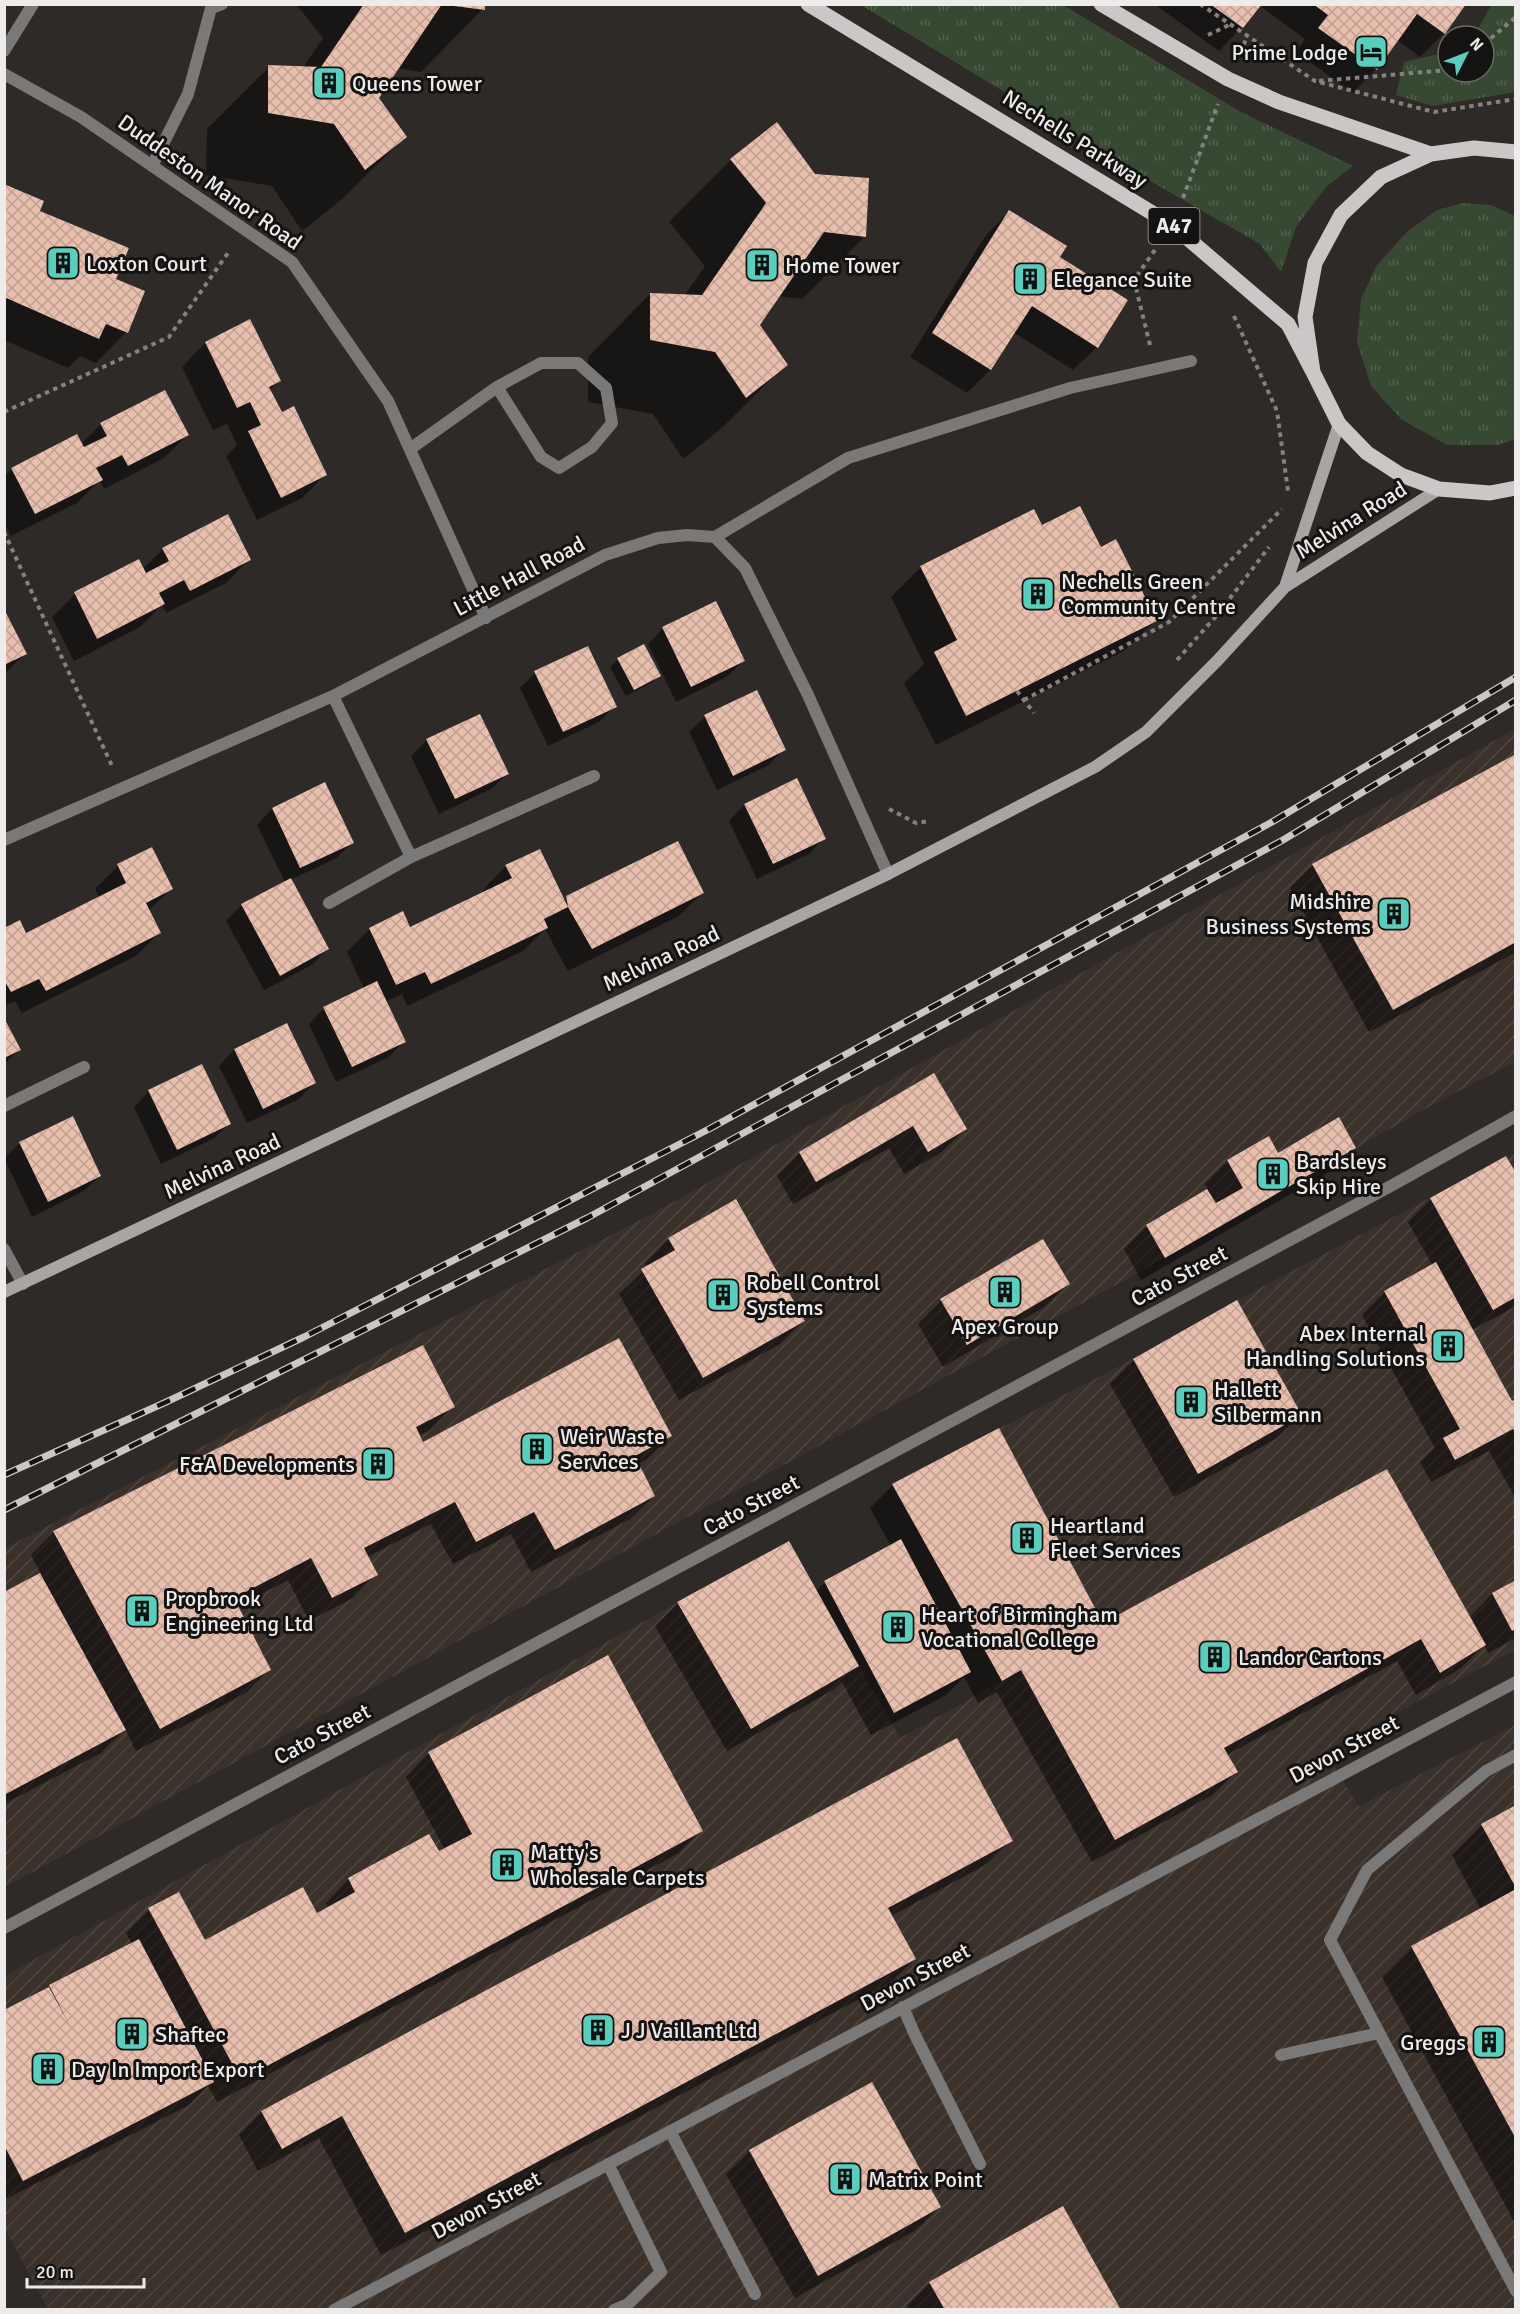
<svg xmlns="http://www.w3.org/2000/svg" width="1520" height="2314" font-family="Signika,sans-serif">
  <defs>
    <pattern id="industrial-furrows" width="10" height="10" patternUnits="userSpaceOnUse" patternTransform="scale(1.5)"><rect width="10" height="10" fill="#3a312b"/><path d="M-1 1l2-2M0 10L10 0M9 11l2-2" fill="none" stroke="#4d4540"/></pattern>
    <pattern id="grass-tufts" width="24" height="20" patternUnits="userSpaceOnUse" patternTransform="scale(1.5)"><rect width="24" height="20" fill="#374932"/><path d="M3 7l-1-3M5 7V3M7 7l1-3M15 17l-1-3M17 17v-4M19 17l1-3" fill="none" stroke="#546350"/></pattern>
    <pattern id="building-cross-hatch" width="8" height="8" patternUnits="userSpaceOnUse" patternTransform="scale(1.5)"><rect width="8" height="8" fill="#e8bead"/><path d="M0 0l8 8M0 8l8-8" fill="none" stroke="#c0a093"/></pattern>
  </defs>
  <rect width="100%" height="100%" fill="#2e2a28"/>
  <path fill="url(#industrial-furrows)" d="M1515,729V1062L1432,1105L1127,1279L5,1887V1548L652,1214Z
    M1515,1153V1650L1324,1751L1359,1806L1515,1725V2309H48L5,2229L4,1976L789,1541L900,1738L1002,1681L892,1484L1133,1359L1237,1300Z"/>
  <path fill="url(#grass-tufts)" d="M1492,4L1515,5V92L1433,106L1396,95L1404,62L1448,52V72H1484V36H1474Z
    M861,5H1063L1241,112L1353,166L1326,187L1296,227L1281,272L1260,244L1164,189Z
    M1463,203L1491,205L1515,216V439L1498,445H1447L1401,419L1371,386L1357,342L1361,299L1377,265L1408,231L1437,210Z"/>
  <path fill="#0007" d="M296,4H484L483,9L421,72L397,68L377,98L405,137L342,199L302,231L272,186L206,175L207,129L269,67L303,68L323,38Z
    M1154,4H1464L1444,33L1420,57L1397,40L1376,69L1353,93L1296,52L1305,39L1259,5L1242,27L1219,51Z
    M731,160L814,175L864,237L802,299L778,296L758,325L786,364L723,427L683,459L653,414L588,402V357L650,294L684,296L705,266L669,222Z
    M4,186L114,279L126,332L96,363L80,356L68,368L4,340Z
    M1009,212L1058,258L1097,347L1073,370L1013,332L990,370L967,393L910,357L986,235Z
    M250,321L279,381L269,391L281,414L326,474L302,498L257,520L226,456L237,445L227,424L213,430L182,367L205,343Z
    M101,424L187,435L164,458L104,489L100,480L77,503L11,536L4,523V476L12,469L81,444Z
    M1041,527L1155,621L1124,651L936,745L904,683L924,664L891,597L921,567Z
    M163,549L249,560L226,583L166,613L162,605L140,627L74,661L52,617L75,594L143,569Z
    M4,613L25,654L4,674Z
    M663,628L743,661L728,676L676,702L648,644Z
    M643,646L659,676L651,683L626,696L610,667L618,660Z
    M535,673L615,706L599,722L548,746L520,688Z
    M756,692L784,749L769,765L717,790L689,732L705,717Z
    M427,740L507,774L491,789L439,814L411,756Z
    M1516,756V952L1369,1032L1290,888L1313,865Z
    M796,780L824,838L809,854L757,879L729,821L744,805Z
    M324,784L352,842L337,858L290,880L327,949L312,965L264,990L226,921L242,905L285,882L257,825L272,809Z
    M118,866L171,889L148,911L159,933L136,956L22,1013L15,1001L4,1006V929L25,935L99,897L95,889Z
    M506,866L564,901L567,898L702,893L679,916L568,971L545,929L523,951L407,1006L402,994L385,1002L404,1041L389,1057L336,1082L309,1024L324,1008L364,989L347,952L370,929H409L485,893L483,890Z
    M4,1021L19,1050L4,1064Z
    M286,1025L314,1083L299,1099L247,1123L219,1066L234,1050Z
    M934,1075L965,1129L942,1152L904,1174L889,1148L793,1204L777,1176L800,1153Z
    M149,1091L229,1124L213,1139L161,1164L134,1107Z
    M20,1143L100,1176L84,1191L32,1217L4,1158Z
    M1354,1147L1331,1171L1141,1280L1124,1249L1147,1226L1208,1190L1205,1184L1228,1161Z
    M1516,1176V1306L1472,1330L1511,1403L1516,1400V1499L1489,1451L1431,1482L1420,1462L1435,1448L1362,1315L1385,1292L1433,1266L1408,1222L1431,1199Z
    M736,1201L803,1321L780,1344L679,1400L619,1294L648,1267L645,1263L669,1239Z
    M1068,1284L1044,1307L943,1367L918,1324L941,1301Z
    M1237,1302L1301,1415L1277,1438L1174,1497L1110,1384L1134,1360Z
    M453,1407L430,1430L418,1436L423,1444L671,1436L647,1459L637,1465L654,1496L630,1519L531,1572L511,1534L453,1564L431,1524L367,1557L376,1574L353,1598L309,1621L288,1580L237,1607L269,1669L246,1693L136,1751L125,1729L101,1753L4,1804V1594L41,1574L31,1555L54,1532Z
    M893,1485L1102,1625L1469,1618L1492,1594L1516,1582V1638L1488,1653L1484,1645L1461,1668L1416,1695L1397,1661L1227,1755L1236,1772L1212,1795L1092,1862L997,1692L978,1703L964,1677L946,1695L871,1735L842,1682L834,1689L727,1751L655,1626L678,1603L816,1591L825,1582L891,1546L870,1508Z
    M429,1753L701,1831L677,1854L217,2102L208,2086L189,2105L4,2200V2012L132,1944L126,1933L149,1910L205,1942L316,1915L328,1908L326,1903L349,1879L445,1850L406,1777Z
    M1516,1807V2225L1382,1977L1412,1947L1481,1910L1452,1855L1482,1825Z
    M1011,1841L987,1864L891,1916L915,1959L891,1982L381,2255L319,2138L258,2171L239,2135L262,2112Z
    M750,2151L939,2207L916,2230L795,2298L726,2174Z
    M930,2283L1120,2310H909L907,2306Z"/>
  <path fill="url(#building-cross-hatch)" d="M364,4H442L379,98L407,137L365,170L334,124L268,113V65L321,67Z
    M454,4H485V10L454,6Z
    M1210,4H1262L1243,28Z
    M1313,4H1466L1445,34L1417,14L1377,70L1318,28L1328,15Z
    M777,122L815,174L869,178L866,237L824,232L760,325L788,365L746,398L715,352L650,340V293L702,295L766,203L730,159Z
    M4,184L44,201L40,211L129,248L116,279L145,291L128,333L106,324L99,339L4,297Z
    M1009,210L1067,246L1060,257L1128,300L1098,348L1032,306L991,370L932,333Z
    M250,319L281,381L269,387L282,412L294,406L327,475L281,498L248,431L261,425L250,402L237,408L205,342Z
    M165,390L189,435L128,466L122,455L96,468L103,480L35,514L11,468L77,434L84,447L107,436L100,423Z
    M1080,506L1101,547L1116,539L1157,621L966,716L934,652L957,640L920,566L1034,509L1042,525Z
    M228,514L251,560L190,591L184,580L159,593L165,604L97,639L74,592L139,559L146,573L169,561L162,548Z
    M716,601L745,661L691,687L662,627Z
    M4,609L27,654L4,665Z
    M644,644L661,676L634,690L617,658Z
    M588,646L617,707L563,732L534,671Z
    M757,690L786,750L733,776L704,715Z
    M480,714L509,774L455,799L426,739Z
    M1516,754V942L1393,1010L1312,864Z
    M797,778L826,839L773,864L744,804Z
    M325,782L354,843L300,868L272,808Z
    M678,841L704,893L592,949L568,907L566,896Z
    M152,847L173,889L146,903L161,933L46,991L39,979L11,992L4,980V928L20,920L26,933L126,883L117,864Z
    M540,849L568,907L544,919L548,928L431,984L425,972L396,985L369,928L403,911L410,927L512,878L505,865Z
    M291,878L329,949L280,976L241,904Z
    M377,981L406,1042L352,1067L323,1007Z
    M4,1018L21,1050L4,1058Z
    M287,1023L316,1083L263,1109L234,1049Z
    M202,1064L231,1124L177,1150L148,1090Z
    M934,1073L967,1129L928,1152L913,1126L816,1182L799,1152Z
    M73,1116L101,1176L48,1202L19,1142Z
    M1339,1117L1356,1148L1165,1258L1146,1225L1207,1189L1216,1203L1243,1188L1227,1160L1269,1136L1278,1153Z
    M1506,1156L1516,1173V1297L1493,1310L1430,1198Z
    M736,1199L805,1321L703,1378L641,1269L675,1250L668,1238Z
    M1043,1239L1070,1284L967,1345L940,1299Z
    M1436,1262L1512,1401L1516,1399V1434L1513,1429L1455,1460L1443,1438L1460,1429L1384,1291Z
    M1237,1300L1302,1415L1198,1474L1133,1359Z
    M619,1338L672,1436L635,1456L655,1496L555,1550L534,1512L476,1542L455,1502L364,1548L378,1575L332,1598L311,1558L234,1598L271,1670L160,1729L53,1531L423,1345L455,1407L416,1427L423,1442Z
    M999,1428L1103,1623L1387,1469L1486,1645L1440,1673L1421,1639L1224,1748L1238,1772L1115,1840L1021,1670L1002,1681L892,1484Z
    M901,1539L971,1672L894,1713L824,1581Z
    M789,1541L859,1666L751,1729L677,1602Z
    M40,1573L126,1730L4,1795V1592Z
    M1516,1580V1629L1512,1631L1492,1593Z
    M608,1655L703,1831L241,2080L148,1908L179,1892L205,1940L303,1887L317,1913L355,1892L348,1878L429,1834L439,1851L472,1834L428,1752Z
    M957,1738L1013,1841L888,1908L916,1959L405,2233L342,2116L282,2149L261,2111Z
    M1516,1805V1888L1481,1824Z
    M1516,1889V2139L1411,1946Z
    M139,1939L214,2082L23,2181L4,2145V2010L49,1987L70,2026L49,1985Z
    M872,2082L941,2207L818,2276L749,2150Z
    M1063,2206L1121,2310H945L929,2282Z"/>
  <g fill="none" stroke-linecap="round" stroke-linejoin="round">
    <path stroke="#84817f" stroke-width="4" stroke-dasharray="4.5 4.5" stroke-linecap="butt" d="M1200,4L1315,81L1434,112L1516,99
      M1208,35L1229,25
      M1484,44L1516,17
      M1240,53L1247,37
      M1319,81L1448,70
      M1183,198L1218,104
      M1234,316L1277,411L1288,491
      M1150,345L1134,280L1157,247
      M4,412L169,337L230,250
      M4,532L112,766
      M1177,660L1218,614L1269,547
      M1017,691L1034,713
      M1024,700L1169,622L1282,509
      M889,809L916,823L929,821"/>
    <path stroke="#7b7978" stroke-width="12" d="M4,51L33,4
      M152,166L188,94L211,8L222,4
      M410,449L497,387L541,363H578L606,388L612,423L592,447L559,468L541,457L497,387
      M715,537L848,458L1070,388L1191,361
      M1516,1755L1486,1771L1367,1870L1330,1940L1516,2291
      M903,2007L915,2035L980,2164
      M1281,2055L1379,2033
      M670,2131L755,2294
      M608,2164L661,2272L628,2304L614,2310"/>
    <path stroke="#7b7978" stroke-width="12" d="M4,74L81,117L292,262L388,401L486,618
      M333,696L411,857L594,776
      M4,840L333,696L605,555L658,538L687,535L715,537L745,568L808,695L888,874
      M329,903L411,857
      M4,1106L84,1067
      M4,1249L23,1284
      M4,1928L1389,1187L1516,1116
      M334,2310L1516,1682"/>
    <path stroke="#a8a5a4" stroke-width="12" d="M1285,587L1339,424
      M4,1292L888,874L1095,767L1146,732L1217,661L1285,587L1439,489"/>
    <path stroke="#ccc7c6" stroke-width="15" d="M808,4L1172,225L1288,324L1313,372
      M1101,4L1228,79L1279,102L1431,154
      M1516,152L1474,148L1431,154L1381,177L1341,215L1315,263L1305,317L1313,372L1339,424L1367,453L1401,475L1439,489L1490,493L1516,488"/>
    <defs>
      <path id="rail" d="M4,1475L164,1403L304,1337L709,1129L1272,822L1516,677
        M4,1510L587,1218L1283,840L1516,700"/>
    </defs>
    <use href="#rail" stroke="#cac8c6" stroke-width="7"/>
    <use href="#rail" stroke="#151312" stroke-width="4.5" stroke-dasharray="14" stroke-linecap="butt"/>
  </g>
  <defs>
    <symbol id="hotel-square" viewBox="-11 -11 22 22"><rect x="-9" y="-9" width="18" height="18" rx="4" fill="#5acebc" stroke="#151312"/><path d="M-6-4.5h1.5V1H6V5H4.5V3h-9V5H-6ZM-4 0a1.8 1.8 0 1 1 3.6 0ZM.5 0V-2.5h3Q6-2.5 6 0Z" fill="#111"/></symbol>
    <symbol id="building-square" viewBox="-11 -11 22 22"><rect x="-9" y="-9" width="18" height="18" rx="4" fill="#5acebc" stroke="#151312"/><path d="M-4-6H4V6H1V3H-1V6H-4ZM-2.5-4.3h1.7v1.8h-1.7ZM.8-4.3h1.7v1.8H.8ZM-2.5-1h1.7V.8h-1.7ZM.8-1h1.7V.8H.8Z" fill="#111"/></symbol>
  </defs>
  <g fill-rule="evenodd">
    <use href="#hotel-square" x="1352" y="33" width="38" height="38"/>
    <use href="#building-square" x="310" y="64" width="38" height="38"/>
    <use href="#building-square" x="44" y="244" width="38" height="38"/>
    <use href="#building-square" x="743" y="246" width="38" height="38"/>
    <use href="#building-square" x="1011" y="260" width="38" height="38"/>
    <use href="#building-square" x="1019" y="575" width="38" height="38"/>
    <use href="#building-square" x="1375" y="895" width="38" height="38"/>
    <use href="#building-square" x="1254" y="1155" width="38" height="38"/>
    <use href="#building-square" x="986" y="1273" width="38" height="38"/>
    <use href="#building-square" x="704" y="1276" width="38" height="38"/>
    <use href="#building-square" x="1429" y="1327" width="38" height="38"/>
    <use href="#building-square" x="1172" y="1383" width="38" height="38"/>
    <use href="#building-square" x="518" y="1430" width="38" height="38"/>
    <use href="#building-square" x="359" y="1445" width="38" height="38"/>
    <use href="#building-square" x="1008" y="1519" width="38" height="38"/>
    <use href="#building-square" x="123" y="1592" width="38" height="38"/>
    <use href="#building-square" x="879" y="1608" width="38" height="38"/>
    <use href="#building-square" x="1196" y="1638" width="38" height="38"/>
    <use href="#building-square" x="488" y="1846" width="38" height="38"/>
    <use href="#building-square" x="579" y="2011" width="38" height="38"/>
    <use href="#building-square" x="113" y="2015" width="38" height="38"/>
    <use href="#building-square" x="1470" y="2023" width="38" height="38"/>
    <use href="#building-square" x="29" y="2050" width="38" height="38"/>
    <use href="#building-square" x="826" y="2160" width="38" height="38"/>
  </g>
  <g text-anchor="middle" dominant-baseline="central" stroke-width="6" stroke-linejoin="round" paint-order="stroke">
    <rect fill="#151312" stroke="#adaba9" stroke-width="1.5" x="1148.5" y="208" width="51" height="36" rx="4.5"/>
    <g font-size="21" font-weight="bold" fill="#eeecea">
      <text x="1174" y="226">A47</text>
    </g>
    <g font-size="22" fill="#eeecea" stroke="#151312" text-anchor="start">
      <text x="1348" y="52" text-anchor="end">Prime Lodge</text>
      <text x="352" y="83">Queens Tower</text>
      <text x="86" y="263">Loxton Court</text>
      <text x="785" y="265">Home Tower</text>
      <text x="1053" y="279">Elegance Suite</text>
      <text x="1061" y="581">Nechells Green<tspan x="1061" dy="25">Community Centre</tspan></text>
      <text x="1371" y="901" text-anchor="end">Midshire<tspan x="1371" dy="25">Business Systems</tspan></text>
      <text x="1296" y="1161">Bardsleys<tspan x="1296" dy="25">Skip Hire</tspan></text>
      <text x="746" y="1282">Robell Control<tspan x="746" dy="25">Systems</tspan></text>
      <text x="1005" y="1326" text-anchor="middle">Apex Group</text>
      <text x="1425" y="1333" text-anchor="end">Abex Internal<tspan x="1425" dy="25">Handling Solutions</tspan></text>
      <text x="1214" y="1389">Hallett<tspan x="1214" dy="25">Silbermann</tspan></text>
      <text x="560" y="1436">Weir Waste<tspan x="560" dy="25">Services</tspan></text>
      <text x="355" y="1464" text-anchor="end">F&amp;A Developments</text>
      <text x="1050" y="1525">Heartland<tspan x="1050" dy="25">Fleet Services</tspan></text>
      <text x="165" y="1598">Propbrook<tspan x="165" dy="25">Engineering Ltd</tspan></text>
      <text x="921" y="1614">Heart of Birmingham<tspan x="921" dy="25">Vocational College</tspan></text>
      <text x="1238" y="1657">Landor Cartons</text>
      <text x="530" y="1852">Matty's<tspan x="530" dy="25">Wholesale Carpets</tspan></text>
      <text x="621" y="2030">J J Vaillant Ltd</text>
      <text x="155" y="2034">Shaftec</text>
      <text x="1466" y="2042" text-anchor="end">Greggs</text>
      <text x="71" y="2069">Day In Import Export</text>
      <text x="868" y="2179">Matrix Point</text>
    </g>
    <g font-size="22" fill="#eeecea" stroke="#151312">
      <text transform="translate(1075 139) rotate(32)">Nechells Parkway</text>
      <text transform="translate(210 182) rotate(35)">Duddeston Manor Road</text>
      <text transform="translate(1351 520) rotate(-32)">Melvina Road</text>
      <text transform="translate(519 576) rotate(-28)">Little Hall Road</text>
      <text transform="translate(661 958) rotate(-25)">Melvina Road</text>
      <text transform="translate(222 1166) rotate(-25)">Melvina Road</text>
      <text transform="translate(1179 1276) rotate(-28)">Cato Street</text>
      <text transform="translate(751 1505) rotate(-28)">Cato Street</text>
      <text transform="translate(322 1734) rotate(-28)">Cato Street</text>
      <text transform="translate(1344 1749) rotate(-28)">Devon Street</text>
      <text transform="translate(915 1977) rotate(-28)">Devon Street</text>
      <text transform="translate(486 2205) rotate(-28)">Devon Street</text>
    </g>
  </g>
  <rect width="1520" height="2314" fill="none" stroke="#eeecea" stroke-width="12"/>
  <g transform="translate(1466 54) rotate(48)"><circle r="28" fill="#151312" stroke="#6c6a68" stroke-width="1.5"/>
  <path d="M0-4.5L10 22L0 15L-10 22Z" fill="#5acebc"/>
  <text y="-9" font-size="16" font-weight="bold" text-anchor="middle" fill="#eeecea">N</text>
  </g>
  <path d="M27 2278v9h117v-9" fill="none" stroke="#eeecea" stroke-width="3"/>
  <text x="36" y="2278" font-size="18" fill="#eeecea" stroke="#151312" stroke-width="4.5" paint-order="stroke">20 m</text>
</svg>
